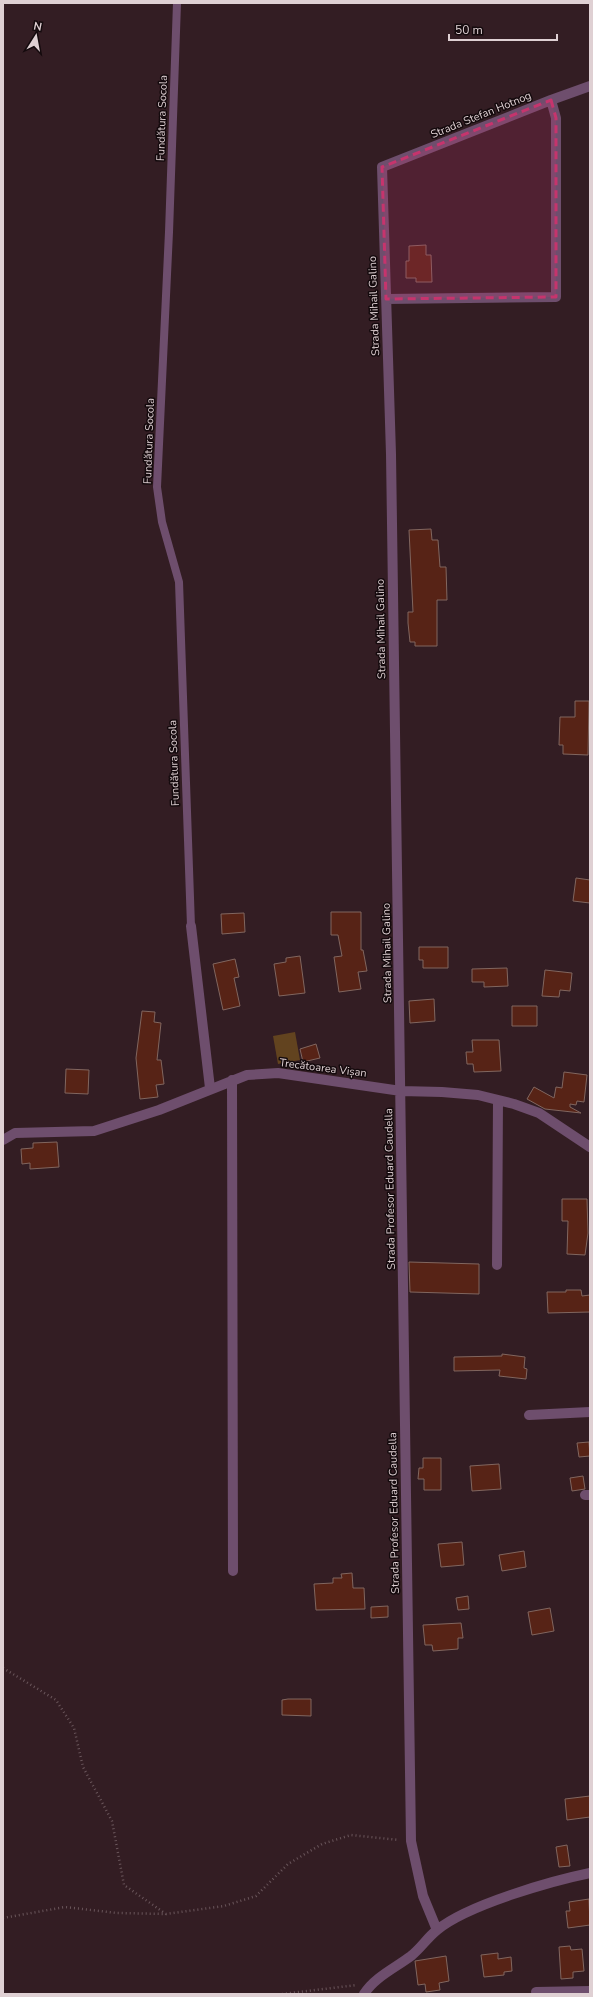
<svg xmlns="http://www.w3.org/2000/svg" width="593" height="1997" font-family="'Nunito Sans',sans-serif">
  <rect width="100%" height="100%" fill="#331d23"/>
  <path fill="#62431f" d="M295,1032L300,1060L278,1064L273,1036Z"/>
  <path fill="#572316" stroke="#81665f" d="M426,245V255H431L432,282H416V278H406V261H409V246Z
    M431,529L432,540H438L440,567H446L447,600H437V646H415V642H410L408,623V612H413L409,530Z
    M575,701H589L588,755L563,754V745H559L560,717H575Z
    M576,878L590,880V903L573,901Z
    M331,912H361V950H363L367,971L358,972L361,989L339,992L334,957L342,956L338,935H331Z
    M244,913L245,932L222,934L221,914Z
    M419,947H448V968H423V960H419Z
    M300,956L305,993L279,996L274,964L286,962V958Z
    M235,959L239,977L234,978L240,1006L223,1010L213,964Z
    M507,968L508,986L484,987V982H472V969Z
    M545,970L572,973L570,991L560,990L559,997L542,996Z
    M434,999L435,1021L410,1023L409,1001Z
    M512,1006H537V1026H512Z
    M142,1011L155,1012L154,1022L161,1023L157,1060H161L164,1084L156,1085L158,1097L140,1099L136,1058Z
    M472,1040H499L501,1071L474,1072L473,1064H467L466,1052H473Z
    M316,1044L320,1058L303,1062L300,1049Z
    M66,1069L89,1070L88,1094L65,1093Z
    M564,1072L587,1075L584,1102L577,1101L576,1105L570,1104V1107L581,1113L545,1109L527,1099L534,1087L554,1098L556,1087L562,1088Z
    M57,1142L59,1167L30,1169V1163L22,1164L21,1149L33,1148V1143Z
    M562,1199H587L588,1233L585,1255L567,1254L568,1221H562Z
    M409,1262L479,1264V1294L410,1292Z
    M566,1290H581L582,1296L590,1295V1312L548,1313L547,1292H566Z
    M502,1354L525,1357L524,1368L527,1369L526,1379L499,1376L500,1370L454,1371V1357L502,1356Z
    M589,1442L590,1456L579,1457L577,1443Z
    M423,1458H441V1490H424V1479H418L419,1468H423Z
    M499,1464L501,1489L472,1491L470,1466Z
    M583,1476L585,1489L572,1491L570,1478Z
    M462,1542L464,1565L441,1567L438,1544Z
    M524,1551L526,1567L502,1571L499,1555Z
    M352,1573L353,1588H364L365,1609L316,1610L314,1584L333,1583V1578H342L341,1574Z
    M468,1596L469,1609L458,1610L456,1598Z
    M388,1606V1617L371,1618V1607Z
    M550,1608L554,1631L532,1635L528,1612Z
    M461,1623L463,1638H458V1649L433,1651L432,1645H425L423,1625Z
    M288,1699H311V1716L282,1715V1700Z
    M590,1796V1817L567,1820L565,1799Z
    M567,1845L570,1866L559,1867L556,1847Z
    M589,1899L590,1925L568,1928L566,1911H570L569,1902Z
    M570,1946L571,1950L582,1949L584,1971L573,1972V1978L561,1979L559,1947Z
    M498,1953V1959L511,1957L512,1971L504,1972V1975L484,1977L481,1955Z
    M446,1956L449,1981L439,1983L440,1990L426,1992L425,1984L418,1985L415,1961Z"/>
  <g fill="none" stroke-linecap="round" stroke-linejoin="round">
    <path stroke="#6a565b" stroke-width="2.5" stroke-dasharray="1 3" stroke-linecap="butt" d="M3,1668L56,1700L74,1728L83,1767L112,1821L124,1885L166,1914
      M3,1918L65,1907L117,1913L166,1914L224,1906L256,1896L288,1864L322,1844L351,1835L399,1840
      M282,1994L357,1985"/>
    <path stroke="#6e4e6d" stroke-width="8" d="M177,3L169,232L157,487L162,522L179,582L191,926"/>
    <path stroke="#6e4e6d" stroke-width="10" d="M386,299L556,297V118L551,100
      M191,926L210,1088
      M232,1080L233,1571
      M3,1140L15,1133L94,1131L159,1110L247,1075L278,1073L401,1091L442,1092L478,1095L514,1104L539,1113L590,1147
      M497,1265L498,1100
      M529,1415L590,1412
      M585,1495H590
      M437,1930L423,1896L411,1841L391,454L382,167L551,100L590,86
      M536,1992L590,1991
      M364,1994C375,1977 395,1968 411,1956C421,1948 427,1938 437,1930C467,1905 551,1881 590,1873"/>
  </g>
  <path fill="#c6346d" fill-opacity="0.2" stroke="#c6346d" stroke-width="3" stroke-dasharray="8 5" stroke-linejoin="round" d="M551,100L556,118V297L386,299L382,167Z"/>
  <g text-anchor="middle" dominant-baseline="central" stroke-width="3" stroke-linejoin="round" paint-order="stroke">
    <g font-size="11" fill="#dfd0d3" stroke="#140a0d">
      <text transform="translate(481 115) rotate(-22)">Strada Stefan Hotnog</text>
      <text transform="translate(162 118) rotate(-88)">Fundătura Socola</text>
      <text transform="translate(374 306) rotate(-92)">Strada Mihail Galino</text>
      <text transform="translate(149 441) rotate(-88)">Fundătura Socola</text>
      <text transform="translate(381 629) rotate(-91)">Strada Mihail Galino</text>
      <text transform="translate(174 763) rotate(-92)">Fundătura Socola</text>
      <text transform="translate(387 953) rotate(-91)">Strada Mihail Galino</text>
      <text transform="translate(323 1068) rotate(7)">Trecătoarea Vișan</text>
      <text transform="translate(390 1189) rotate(-91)">Strada Profesor Eduard Caudella</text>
      <text transform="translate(394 1513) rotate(-91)">Strada Profesor Eduard Caudella</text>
    </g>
  </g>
  <rect width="593" height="1997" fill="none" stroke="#dfd0d3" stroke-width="8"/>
  <g transform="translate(36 36) rotate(11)" stroke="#140a0d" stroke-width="3" paint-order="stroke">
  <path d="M0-3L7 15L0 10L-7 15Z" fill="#dfd0d3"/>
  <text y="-6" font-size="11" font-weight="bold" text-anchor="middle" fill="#dfd0d3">N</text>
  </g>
  <path d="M449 34v6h108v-6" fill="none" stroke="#dfd0d3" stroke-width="2"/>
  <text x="455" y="34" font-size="12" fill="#dfd0d3" stroke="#140a0d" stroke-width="3" paint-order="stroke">50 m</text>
</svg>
